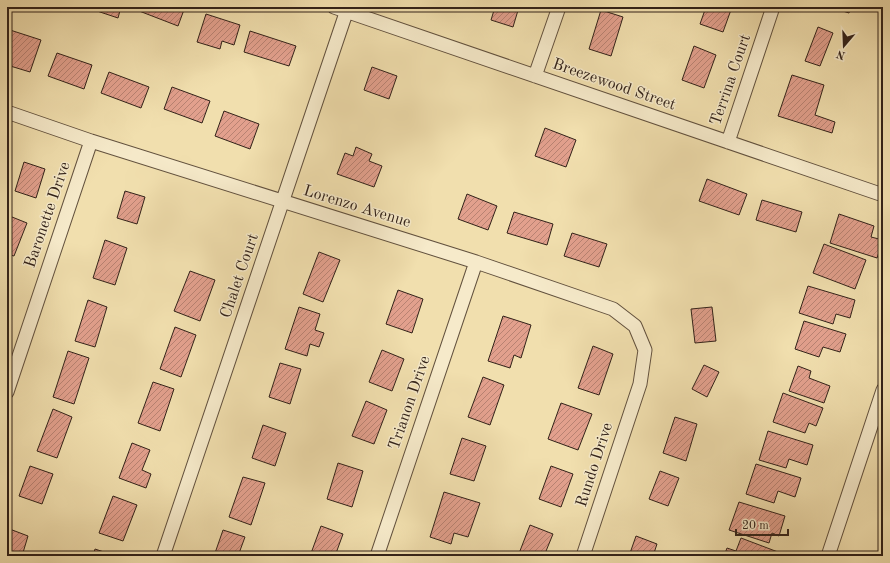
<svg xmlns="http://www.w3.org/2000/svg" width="890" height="563" font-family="'Old Standard TT',serif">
  <defs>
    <pattern id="building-hatch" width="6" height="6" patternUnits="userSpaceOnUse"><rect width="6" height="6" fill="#e2a08d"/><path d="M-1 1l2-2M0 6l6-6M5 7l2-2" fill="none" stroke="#b88272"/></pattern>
  </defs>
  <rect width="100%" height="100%" fill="#f1dfae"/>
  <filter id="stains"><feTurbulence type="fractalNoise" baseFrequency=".005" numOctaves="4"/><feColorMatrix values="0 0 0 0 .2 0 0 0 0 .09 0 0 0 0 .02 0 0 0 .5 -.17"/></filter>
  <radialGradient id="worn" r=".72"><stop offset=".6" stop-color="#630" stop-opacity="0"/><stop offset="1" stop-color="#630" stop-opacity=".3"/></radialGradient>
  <path fill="url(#building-hatch)" stroke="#322219" d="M95,7H121L118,18L94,10Z
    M134,7H185L178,26L134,9Z
    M495,7H519L513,27L491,20Z
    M706,7H732L723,32L700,24Z
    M830,7H851L849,13Z
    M601,10L623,17L611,56L589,49Z
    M206,14L240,25L234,45L222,41L220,49L197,42Z
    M818,27L833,33L820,66L805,61Z
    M7,29L41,40L30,72L7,65Z
    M250,31L296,46L289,66L244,52Z
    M694,46L716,55L704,88L682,80Z
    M57,53L92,65L84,89L48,76Z
    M372,67L397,76L389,99L364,90Z
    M109,72L149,87L141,108L101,93Z
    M792,75L824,85L815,115L835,122L832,133L778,116Z
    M172,87L210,101L202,123L164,109Z
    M224,111L259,124L250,149L215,136Z
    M545,128L576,140L566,167L535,156Z
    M356,147L372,154L369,161L382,166L374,187L337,174L345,153L353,156Z
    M24,162L45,169L36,198L15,191Z
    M707,179L747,194L739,215L699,201Z
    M125,191L145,197L137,224L117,218Z
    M467,194L497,206L488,230L458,219Z
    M762,200L802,212L796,232L756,220Z
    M514,212L553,224L547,245L507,233Z
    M839,214L874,226L871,237L883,240L877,258L830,243Z
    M7,215L27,223L14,256L7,254Z
    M572,233L607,244L599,267L564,256Z
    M105,240L127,248L115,285L93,278Z
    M824,244L866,260L855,289L813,273Z
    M319,252L340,260L323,302L303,294Z
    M190,271L215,280L200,321L174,311Z
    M808,286L855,300L850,318L836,314L833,324L799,313Z
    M398,290L423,299L412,333L386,324Z
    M88,300L107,307L95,347L75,341Z
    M299,307L320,314L315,330L324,333L319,347L310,344L307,356L285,349Z
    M712,307L716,341L695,343L691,309Z
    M503,316L531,325L521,358L514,355L510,368L488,361Z
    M804,321L846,334L840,352L823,347L819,357L795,349Z
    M175,327L196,335L181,377L160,369Z
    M593,346L613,354L599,395L578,388Z
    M382,350L404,359L392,391L369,382Z
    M68,351L89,358L74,404L53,397Z
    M280,363L301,369L290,404L269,397Z
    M704,365L719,372L707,397L692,389Z
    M798,366L811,371L809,378L830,386L824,403L789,391Z
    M483,377L504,385L490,425L468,417Z
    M153,382L174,389L160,431L138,423Z
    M783,393L823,408L816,426L809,423L805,433L773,422Z
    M366,401L387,410L374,444L352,436Z
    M561,403L592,414L578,450L548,439Z
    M53,409L72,417L57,458L37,451Z
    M675,417L697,424L686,461L663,453Z
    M263,425L286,433L275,466L252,458Z
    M768,431L813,445L807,465L789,459L786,468L759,460Z
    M462,438L486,446L474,481L450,474Z
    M132,443L150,450L142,470L151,474L146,488L119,478Z
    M338,463L363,471L352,507L327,499Z
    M756,464L801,478L795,497L778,491L774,503L746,494Z
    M30,466L53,474L42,504L19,496Z
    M551,466L573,474L561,507L539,499Z
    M660,471L679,478L668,506L649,499Z
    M243,477L265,483L251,525L229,517Z
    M444,492L480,503L468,537L454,533L451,544L430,537Z
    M113,496L137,505L123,541L99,533Z
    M739,502L785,516L779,536L772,533L769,543L729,530Z
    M530,525L553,534L544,556H518Z
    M321,526L343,534L335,556H310Z
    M7,528L28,536L22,556H7Z
    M223,530L245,537L238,556H214Z
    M636,536L657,544L653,556H629Z
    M741,538L778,552L777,556H724L727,548L736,551Z
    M95,549L116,556H93Z"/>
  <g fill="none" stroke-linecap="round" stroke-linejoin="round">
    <defs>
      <path id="street" d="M334,7L883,195
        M535,76L559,7
        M7,112L91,141L476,262L613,309L635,326L645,350L640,384L583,556
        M728,142L773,7
        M7,392L91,141
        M163,556L348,7
        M377,556L476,262
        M828,556L883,390"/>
    </defs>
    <use href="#street" stroke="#62513e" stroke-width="15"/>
    <use href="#street" stroke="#f6eaca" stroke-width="13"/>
  </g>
  <g text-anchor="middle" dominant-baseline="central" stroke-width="3" stroke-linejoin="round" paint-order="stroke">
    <g font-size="16" fill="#322219" stroke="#f6eaca">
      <text transform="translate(731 80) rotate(-71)">Terrina Court</text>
      <text transform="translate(614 85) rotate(19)">Breezewood Street</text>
      <text transform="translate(357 207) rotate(17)">Lorenzo Avenue</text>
      <text transform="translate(48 215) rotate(-71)">Baronette Drive</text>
      <text transform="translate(240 276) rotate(-71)">Chalet Court</text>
      <text transform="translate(410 403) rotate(-71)">Trianon Drive</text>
      <text transform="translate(595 465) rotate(-72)">Rundo Drive</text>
    </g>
  </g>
  <rect width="890" height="563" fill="none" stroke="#f1dfae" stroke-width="24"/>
  <rect x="8" y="8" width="874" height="547" fill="none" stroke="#322219" stroke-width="2"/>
  <rect x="12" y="12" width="866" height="539" fill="none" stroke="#322219"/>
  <g transform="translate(844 46) rotate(199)" stroke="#f6eaca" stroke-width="3" paint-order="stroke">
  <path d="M0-3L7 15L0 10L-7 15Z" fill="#322219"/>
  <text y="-6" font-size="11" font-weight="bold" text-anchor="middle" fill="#322219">N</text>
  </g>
  <path d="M736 529v6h52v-6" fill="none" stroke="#322219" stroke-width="2"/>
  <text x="742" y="529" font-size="12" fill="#322219" stroke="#f6eaca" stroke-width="3" paint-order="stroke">20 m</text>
  <rect width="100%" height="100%" filter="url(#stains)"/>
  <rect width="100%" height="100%" fill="url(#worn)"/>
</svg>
